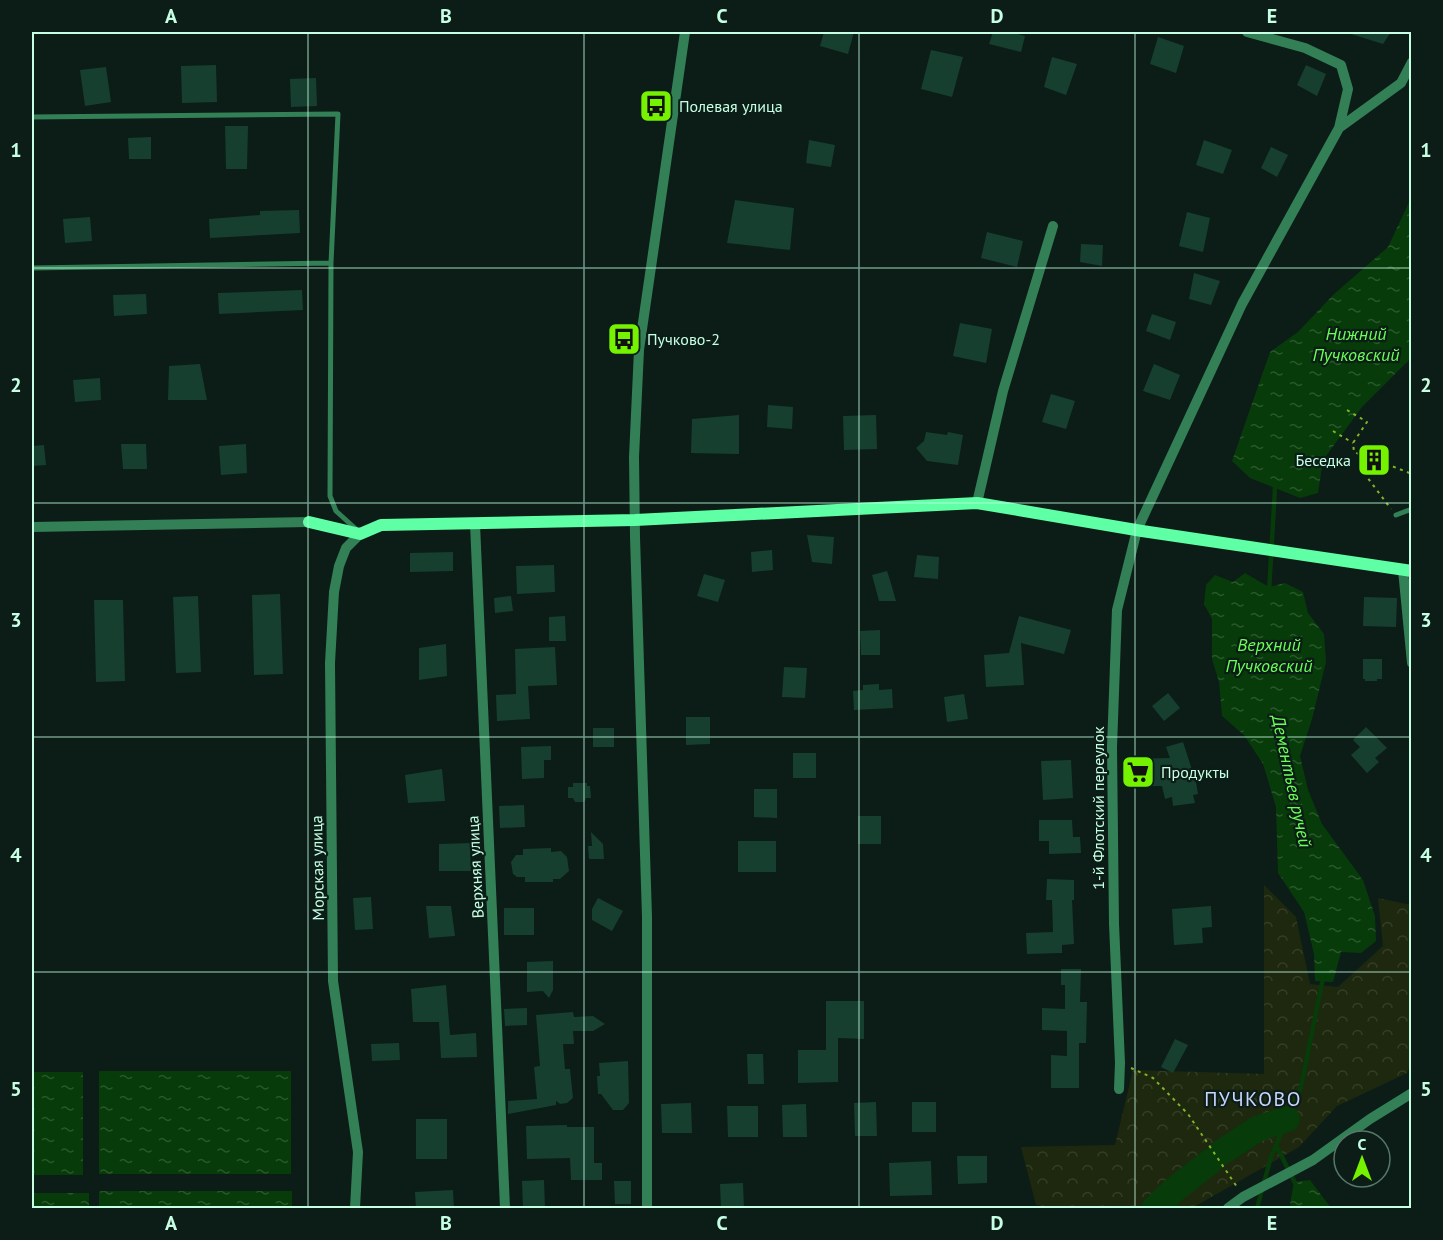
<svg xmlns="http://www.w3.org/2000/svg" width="1443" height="1240" font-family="'PT Sans',sans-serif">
  <defs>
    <pattern id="forest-crowns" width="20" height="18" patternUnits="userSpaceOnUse" patternTransform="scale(1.5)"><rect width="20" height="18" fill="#1e280e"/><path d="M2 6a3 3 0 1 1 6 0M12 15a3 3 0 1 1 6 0" fill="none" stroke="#333e25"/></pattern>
    <pattern id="water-ripples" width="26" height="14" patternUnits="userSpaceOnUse" patternTransform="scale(1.5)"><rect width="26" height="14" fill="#073b09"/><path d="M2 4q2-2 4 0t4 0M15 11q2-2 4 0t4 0" fill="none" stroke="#2a582d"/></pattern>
  </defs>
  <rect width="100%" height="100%" fill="#0b1d16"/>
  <path fill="url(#forest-crowns)" d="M1264,885L1296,917L1310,984L1338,987L1383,946L1378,898L1411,905L1412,1059L1407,1073L1337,1106L1299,1147L1192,1208H1054L1036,1205L1021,1147L1115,1145L1133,1070L1264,1074Z"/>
  <path fill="url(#water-ripples)" d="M1411,198V358L1362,407L1323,460L1318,493L1300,498L1250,478L1232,461L1270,352L1298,332L1333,295L1388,247Z
    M1245,573L1269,587L1285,583L1303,592L1308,613L1324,634L1326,662L1312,719L1300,756L1308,790L1322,824L1363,880L1375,916L1376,941L1361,953L1341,952L1333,982L1315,981L1314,954L1304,912L1278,873L1276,807L1263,764L1244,735L1222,716L1219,682L1212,659V619L1204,604L1206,585L1215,575L1233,582Z
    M99,1071H291V1174H99Z
    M32,1072H83V1175H32Z
    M1310,1180L1331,1208H1292L1290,1204L1294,1182Z
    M99,1191H292V1208H99Z
    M32,1193H89V1208H32Z"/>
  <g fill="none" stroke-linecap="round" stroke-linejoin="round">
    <path stroke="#073b09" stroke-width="4.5" d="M1269,592L1275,488L1277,484
      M1276,1145L1297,1187
      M1257,1208L1271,1157L1301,1087L1323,978"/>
    <path stroke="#073b09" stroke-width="26" d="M1222,1152L1257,1129L1287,1119
      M1155,1208L1174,1190L1211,1161"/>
  </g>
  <path fill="#163f2f" d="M824,32H854L848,54L820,46Z
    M993,32H1011L1025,36L1021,52L989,44Z
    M1351,32H1391L1383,44L1351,34Z
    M1158,37L1184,46L1176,73L1150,64Z
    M931,50L963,57L952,97L921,89Z
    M1052,57L1077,64L1066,95L1044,87Z
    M216,65L217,102L182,103L181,66Z
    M1306,65L1326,74L1317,96L1297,85Z
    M106,67L111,102L85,106L80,70Z
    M316,78L317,106L291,107L290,79Z
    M225,126H248L247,169H226Z
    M151,137V159H129L128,138Z
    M809,140L835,145L831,167L806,163Z
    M1204,140L1232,150L1223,174L1196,165Z
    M1271,147L1288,155L1277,177L1261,168Z
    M735,200L794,208L790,250L727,243Z
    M299,210L300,233L210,238L209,219L260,215V211Z
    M1187,212L1210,218L1203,252L1179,246Z
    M90,217L92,241L65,243L63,219Z
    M987,232L1023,241L1017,267L981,258Z
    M1081,244L1103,245L1102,266L1080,262Z
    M1194,273L1220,281L1211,305L1189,299Z
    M302,290L303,310L219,314L218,293Z
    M146,294L147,314L114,316L113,295Z
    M1152,314L1176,322L1170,340L1146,331Z
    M960,323L992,329L986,363L953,356Z
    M200,364L207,400H168L169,366Z
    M1154,364L1180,375L1170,400L1143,391Z
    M100,378L101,400L75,402L73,380Z
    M1051,394L1075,401L1066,429L1042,422Z
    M768,405L793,407L792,429L767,427Z
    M739,415V454L691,453L692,419Z
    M876,415L877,449L844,450L843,416Z
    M926,432L947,435L948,432L963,435L958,465L927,461L916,448L924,441Z
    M121,444H146L147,469H123Z
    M246,444L247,473L221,475L219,446Z
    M44,445L46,465L32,466V446Z
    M807,535L834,537L832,564L812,562Z
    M772,550L773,570L752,572L751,552Z
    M453,552V571L410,572V553Z
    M917,555L939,557L938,579L914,577Z
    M554,565L555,592L517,594L516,566Z
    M887,571L890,580L896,601H879L872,575Z
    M704,574L725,580L718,602L697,596Z
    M280,594L283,674L254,675L252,595Z
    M198,596L201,672L176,673L173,597Z
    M511,596L513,611L495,613L494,598Z
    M1364,597L1397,598L1396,627L1363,626Z
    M94,600H123L125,681L96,682Z
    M565,616L566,641H549V617Z
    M1019,616L1071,630L1064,654L1021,643L1024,685L986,687L984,655L1009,653Z
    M880,630V655H861L860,631Z
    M446,644L447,676L419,680V648Z
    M555,647L557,685L528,686L530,719L497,721L496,695L516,694L515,649Z
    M1363,659H1382V679H1377V681H1365V679H1363Z
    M784,667L807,668L805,698L782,697Z
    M879,684V690L892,689L893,708L854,710L853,691L863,690V685Z
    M1168,693L1180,708L1164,721L1152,706Z
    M964,694L968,719L947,722L944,697Z
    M686,717H710V744L686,745Z
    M1366,727L1387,748L1375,758L1379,762L1367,773L1351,755L1360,747L1353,740Z
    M593,728H614V747H593Z
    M1183,742L1196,782L1198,794L1193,795L1195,803L1173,806L1172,797L1165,799L1162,786H1132L1131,759L1170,758L1166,747Z
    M551,746V760H544V778L522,779L521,747Z
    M793,753H816V778H793Z
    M1071,760L1073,798L1043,800L1041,761Z
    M442,769L445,801L408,803L405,775Z
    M573,783H587V786H590L591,798H586L584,802H575L573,798H568V787H573Z
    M754,789H777V818L754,817Z
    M524,805L525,827L500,828L499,806Z
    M858,816H881V844H858Z
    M1039,820H1072L1073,837H1080L1081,853L1049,854V841H1039Z
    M591,832L603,844L604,859H589L588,846H592Z
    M738,841H776V872H738Z
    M470,843L471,871H439V844Z
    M551,848V852L561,851L567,857L569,871L560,879H553V882H525V877H517L513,874L511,862L516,855H523V849Z
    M1047,879L1074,880V900H1072L1074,944L1062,945V953L1027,954L1026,933L1053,932L1052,900H1046Z
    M371,897L373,929L355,930L353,898Z
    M598,898L623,911L612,931L592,920V909Z
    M426,906H451L455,936L429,938Z
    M1211,906L1212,927L1202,928L1203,943L1174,945L1172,909Z
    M504,908H534V935H504Z
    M553,961V990L549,998L543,991L527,992V962Z
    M1061,969H1081L1080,1002H1087L1086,1043H1079V1088H1051V1055L1067,1056V1031L1042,1030V1008L1065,1009V985H1061Z
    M446,985L450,1035L476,1033L477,1057L441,1058L439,1022H413L411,989Z
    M826,1001H864V1039L838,1038V1082L798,1083V1050H826Z
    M527,1008V1025L505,1026L504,1009Z
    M573,1012L574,1017L593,1016L605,1024L593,1031H573L574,1044H563L565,1069H570L573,1098L567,1103L560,1104L556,1101V1105L508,1114V1101L537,1099L534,1067L540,1066L536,1015Z
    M1175,1039L1188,1045L1173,1073L1161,1067Z
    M399,1043L400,1060L372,1061L371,1044Z
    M747,1054H763L764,1084H748Z
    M628,1061L629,1103L623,1110H613L601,1094H598L597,1076H600L599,1063Z
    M876,1102L877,1136H855L854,1103Z
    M912,1102H936V1132H912Z
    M691,1103L692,1133H662L661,1104Z
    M806,1104L807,1137H783L782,1105Z
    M727,1106H758V1137H728Z
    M416,1119H447V1159H416Z
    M567,1125V1127H594V1163H602V1180H571L570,1158L527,1159L526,1126Z
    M957,1156H987V1183L958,1184Z
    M931,1161L932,1195L890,1196L889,1163Z
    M544,1180L545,1209H523L522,1181Z
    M614,1181H631V1204H615Z
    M743,1183L744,1209H721L720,1184Z
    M453,1190L454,1209H416L415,1192Z"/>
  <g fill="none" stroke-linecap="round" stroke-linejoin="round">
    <path stroke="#81b328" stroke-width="2" stroke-dasharray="3 4.5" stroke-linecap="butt" d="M1347,410L1367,422L1353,443L1354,452L1369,458
      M1333,431L1353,443
      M1364,457L1367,477L1391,509
      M1379,461L1412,474
      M1131,1068L1153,1078L1188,1114L1237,1187"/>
    <path stroke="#337f56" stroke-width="5" d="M32,117L338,114L331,263L330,496L336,511L357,530
      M32,268L331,263
      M1396,515L1412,509"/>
    <path stroke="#337f56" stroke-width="10" d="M1247,32L1305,48L1341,65L1348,89L1339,128
      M977,503L1003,391L1053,226
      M475,524L505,1208
      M32,527L309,522
      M1403,570L1412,663
      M1119,1089L1120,1063L1114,924L1112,747L1117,610L1137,530L1242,304L1339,128L1401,83L1412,62
      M355,1208L358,1152L333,981L330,663L334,592L339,566L346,548L360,534
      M647,1208V917L635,537L634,457L639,350L685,32
      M1228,1208L1243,1197L1313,1160L1370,1119L1412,1093"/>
    <path stroke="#5effa5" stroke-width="12" d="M309,522L360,534L381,525L635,520L977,503L1142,531L1412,571"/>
  </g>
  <path fill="none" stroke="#c7ffe5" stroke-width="1.5" stroke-opacity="0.55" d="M308,32V1208M584,32V1208M859,32V1208M1135,32V1208M32,268H1412M32,503H1412M32,737H1412M32,972H1412"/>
  <defs>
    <symbol id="bus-square" viewBox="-11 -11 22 22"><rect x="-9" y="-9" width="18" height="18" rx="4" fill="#75f200" stroke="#0b1d16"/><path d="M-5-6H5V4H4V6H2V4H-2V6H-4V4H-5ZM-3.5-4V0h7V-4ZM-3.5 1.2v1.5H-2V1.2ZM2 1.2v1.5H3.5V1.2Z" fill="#111"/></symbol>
    <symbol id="building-square" viewBox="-11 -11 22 22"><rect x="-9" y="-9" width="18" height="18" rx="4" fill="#75f200" stroke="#0b1d16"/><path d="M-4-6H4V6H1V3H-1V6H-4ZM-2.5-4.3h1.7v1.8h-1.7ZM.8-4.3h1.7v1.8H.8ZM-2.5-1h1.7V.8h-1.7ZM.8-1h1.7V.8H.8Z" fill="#111"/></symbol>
    <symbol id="supermarket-square" viewBox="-11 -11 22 22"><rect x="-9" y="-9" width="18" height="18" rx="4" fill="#75f200" stroke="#0b1d16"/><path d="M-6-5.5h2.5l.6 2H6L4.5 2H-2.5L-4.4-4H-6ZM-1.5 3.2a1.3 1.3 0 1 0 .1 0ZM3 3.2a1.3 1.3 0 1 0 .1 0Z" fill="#111"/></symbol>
  </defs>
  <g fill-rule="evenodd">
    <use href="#bus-square" x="637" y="87" width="38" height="38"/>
    <use href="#bus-square" x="605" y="320" width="38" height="38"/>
    <use href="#building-square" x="1355" y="441" width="38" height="38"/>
    <use href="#supermarket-square" x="1119" y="753" width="38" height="38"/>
  </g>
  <g text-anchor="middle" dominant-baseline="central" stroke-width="4.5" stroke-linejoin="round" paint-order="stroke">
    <g font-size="16" fill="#c7ffe5" stroke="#0b1d16" text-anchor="start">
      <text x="679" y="106">Полевая улица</text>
      <text x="647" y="339">Пучково-2</text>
      <text x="1351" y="460" text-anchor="end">Беседка</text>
      <text x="1161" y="772">Продукты</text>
    </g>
    <g font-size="16" fill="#c7ffe5" stroke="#0b1d16">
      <text transform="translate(1098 808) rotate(-90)">1-й Флотский переулок</text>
      <text transform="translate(475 867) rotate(-93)">Верхняя улица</text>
      <text transform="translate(317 868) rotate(-91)">Морская улица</text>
    </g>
    <g font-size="18" font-style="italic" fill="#6aff55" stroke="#0b1d16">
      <text x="1356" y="333">Нижний<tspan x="1356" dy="21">Пучковский</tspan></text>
      <text x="1269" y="644">Верхний<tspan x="1269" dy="21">Пучковский</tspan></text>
      <text transform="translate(1292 781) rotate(78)">Дементьев ручей</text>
    </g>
    <g font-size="20" letter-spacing="1.5" fill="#c9d5ff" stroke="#0b1d16">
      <text x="1253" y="1099">ПУЧКОВО</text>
    </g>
  </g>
  <rect width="1443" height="1240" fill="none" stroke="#0b1d16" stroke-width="66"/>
  <g transform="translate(1362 1159)"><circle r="28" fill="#0b1d16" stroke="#567769" stroke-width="1.5"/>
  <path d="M0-4.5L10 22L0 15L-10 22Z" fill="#75f200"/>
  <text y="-9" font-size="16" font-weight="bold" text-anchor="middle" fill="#c7ffe5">С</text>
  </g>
  <rect x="33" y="33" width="1377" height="1174" fill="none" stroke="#c7ffe5" stroke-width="2"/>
  <g font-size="20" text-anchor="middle" font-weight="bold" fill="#c7ffe5">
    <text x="171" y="23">A</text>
    <text x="446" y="23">B</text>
    <text x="722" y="23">C</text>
    <text x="997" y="23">D</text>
    <text x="1272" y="23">E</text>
    <text x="16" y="157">1</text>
    <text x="1426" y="157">1</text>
    <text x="16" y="392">2</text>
    <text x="1426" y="392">2</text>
    <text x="16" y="627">3</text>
    <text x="1426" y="627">3</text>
    <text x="16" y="862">4</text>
    <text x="1426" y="862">4</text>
    <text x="16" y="1096">5</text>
    <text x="1426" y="1096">5</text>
    <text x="171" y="1230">A</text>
    <text x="446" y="1230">B</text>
    <text x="722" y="1230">C</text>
    <text x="997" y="1230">D</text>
    <text x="1272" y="1230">E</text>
  </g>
</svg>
